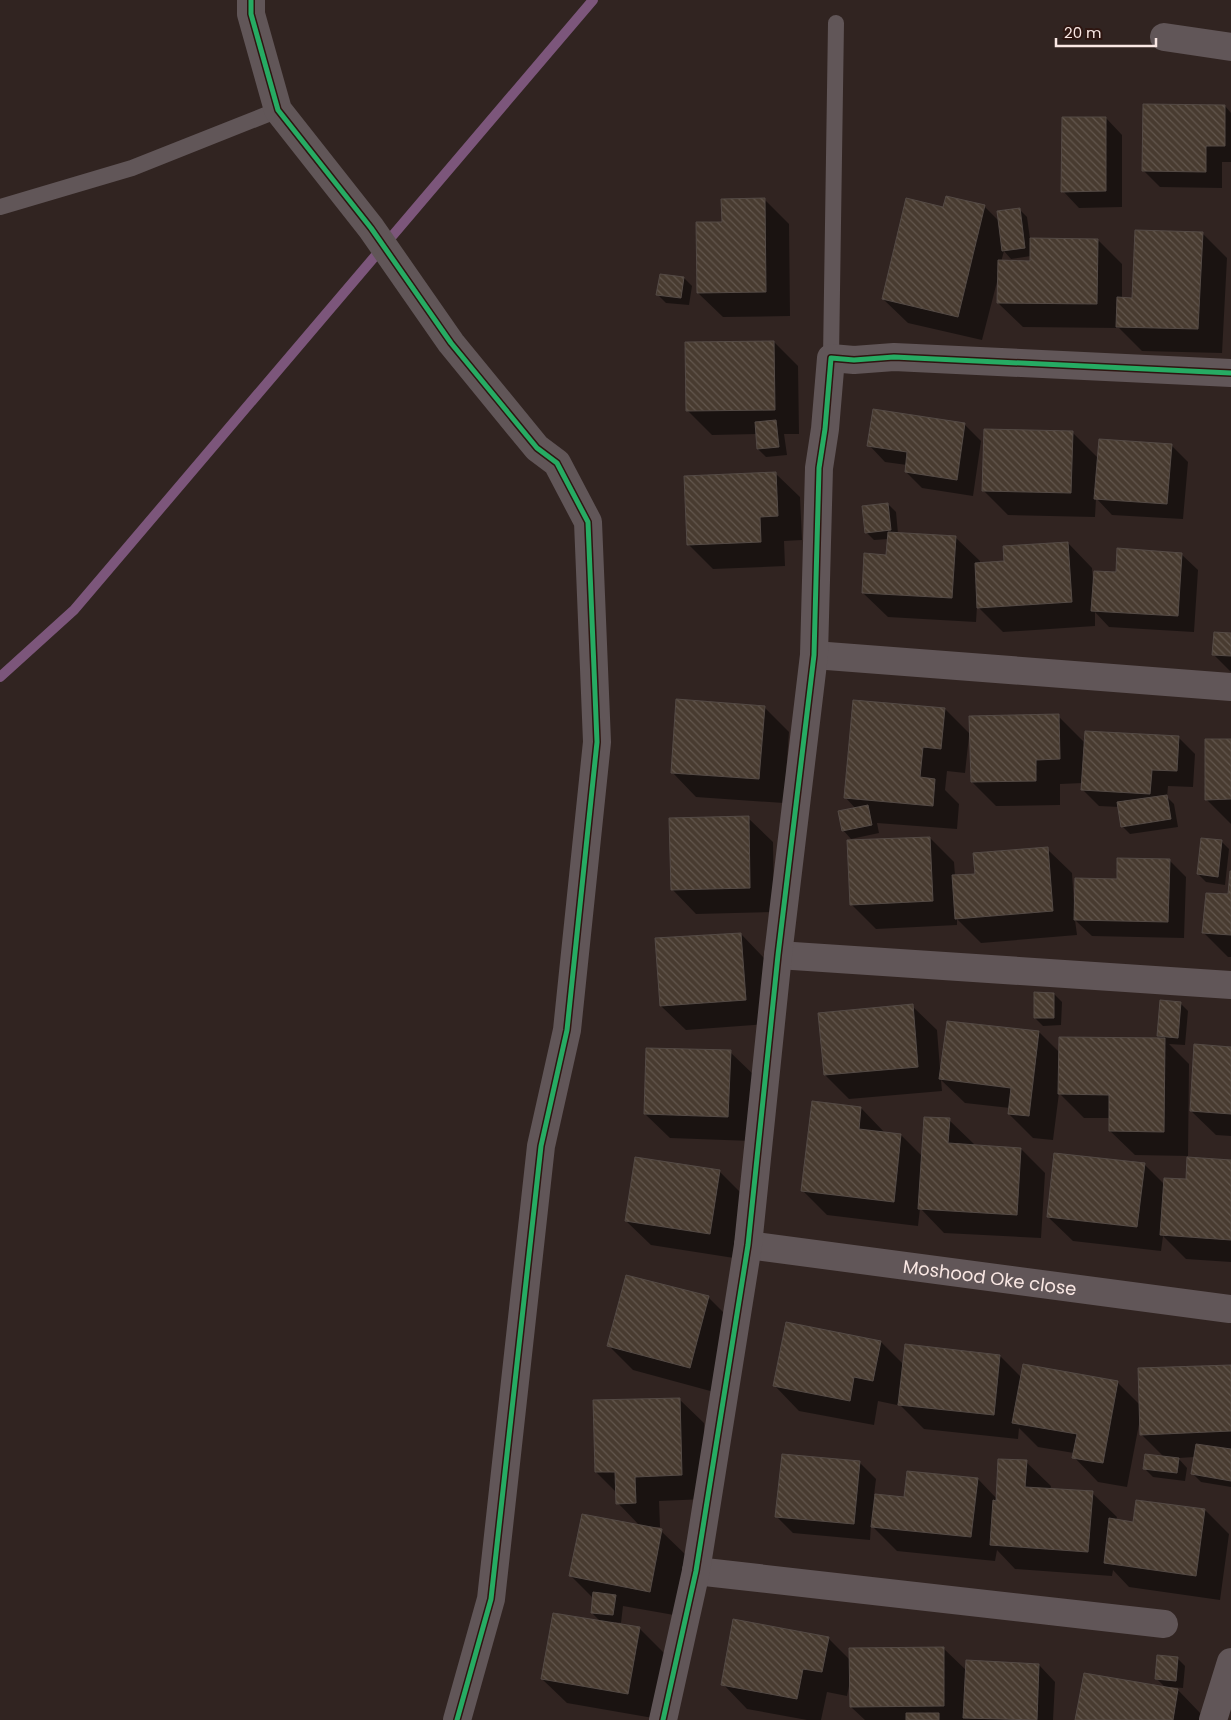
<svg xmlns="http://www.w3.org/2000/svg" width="1231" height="1720" font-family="Poppins,sans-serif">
  <defs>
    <pattern id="building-back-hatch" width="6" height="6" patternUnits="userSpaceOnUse" patternTransform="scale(1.25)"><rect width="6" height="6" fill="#483b30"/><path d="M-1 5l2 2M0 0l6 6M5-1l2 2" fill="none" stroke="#63574e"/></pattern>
  </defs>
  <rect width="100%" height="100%" fill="#312421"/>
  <path fill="#0007" fill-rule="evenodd" d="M1225,106L1231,113V162H1222V188L1160,187L1144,171Z
    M1106,118L1122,135V207L1079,208L1063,191Z
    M764,199L789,224L790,316L723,317L698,293L723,223Z
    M984,206L999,221L1019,209L1027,217L1030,239L1098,240L1122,264V299H1133L1202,233L1227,258L1222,353L1142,351L1119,328L1023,327L998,303V278L982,340L908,323L883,299L944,208ZM1004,251L1011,259L1031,256V262H1001Z
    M684,278L692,286L689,305L666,303L658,295Z
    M774,342L798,366L799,434H784L787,455L766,457L758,449L757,434L712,435L687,410Z
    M964,424L981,441L973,496L922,488L906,472L907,465L885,462L869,445Z
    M1072,432L1099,459L1171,445L1188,462L1183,519L1112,515L1096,498L1095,517L1008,515L984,491Z
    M775,473L800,497L802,540L784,541L785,566L713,569L689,545Z
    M888,504L896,512L898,534L955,537L980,561V564L1005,563L1068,543L1092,568L1093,582H1095L1117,573L1181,554L1198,570L1194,632L1109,627L1095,612V626L1003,632L977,606L976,622L888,617L863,593L888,556V539L874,540L866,532Z
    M1231,634V672L1214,655Z
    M764,707L789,732L784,803L696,797L672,772Z
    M945,709L971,735L1058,716L1085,743L1178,737L1195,754L1193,787L1168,786L1167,797L1174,804L1178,827L1130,834L1122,826L1119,807L1099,806L1082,789L1083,783L1060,784V805L996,806L972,782L971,736H969L965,773L947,771L945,790L959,804L957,829L877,823L879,833L851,839L843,830L856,809L845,797Z
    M1231,741V824L1206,799Z
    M748,818L773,842L774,912L696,914L672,889Z
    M930,838L954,862L955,876L976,875L1047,849L1072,873L1074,904L1118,880L1169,860L1186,877L1184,938L1092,936L1075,920L1077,935L981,943L957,919V925L876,929L851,904Z
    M1221,841L1229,849L1225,885L1206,882L1198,874Z
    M1231,872V957H1228L1204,933L1229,895Z
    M741,934L765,959L769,1024L686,1030L661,1006Z
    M1054,994L1062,1002L1061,1025L1043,1026L1035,1018Z
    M1180,1003L1188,1011L1185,1045L1169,1044L1189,1064L1188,1156L1135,1155L1110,1131V1118H1084L1059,1093L1053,1140L1033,1138L1009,1114L1010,1108L965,1103L941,1080L942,1091L849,1099L825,1075L912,1006L937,1030L940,1069L1039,1032L1060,1053L1162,1040L1158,1036Z
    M1231,1048V1136L1216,1135L1191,1111Z
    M730,1052L755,1076L752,1141L670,1138L645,1114Z
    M861,1108L885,1133L901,1135L923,1157L949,1120L974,1144V1146L1021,1149L1045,1173L1041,1238L944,1233L920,1208L918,1226L827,1215L802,1190Z
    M1231,1162V1262L1186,1259L1163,1236L1161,1251L1073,1241L1048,1217L1144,1164L1165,1185L1187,1181Z
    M719,1171L744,1196L734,1258L651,1245L626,1221Z
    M708,1297L733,1322L714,1392L633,1370L609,1346Z
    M881,1342L904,1365L1000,1356L1022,1378L1117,1382L1140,1405L1231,1367V1487L1201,1482L1193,1474L1195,1457L1178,1458L1187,1468L1185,1481L1153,1477L1145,1469L1165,1458L1141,1434L1140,1419L1127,1487L1098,1482L1074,1457V1453L1038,1447L1019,1428L1018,1439L924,1429L898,1403L897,1405L878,1401L874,1425L799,1411L775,1386Z
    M679,1399L704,1423L706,1499L659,1501L660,1527H651L661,1531L686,1555L674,1615L623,1606L621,1623L615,1622V1624L639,1628L664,1653L653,1718L567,1703L542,1679L601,1622L592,1613L594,1599L571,1576L641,1527L618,1503L617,1493L596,1472Z
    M859,1462L876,1479L874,1495L905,1499L978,1479L997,1499L1026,1462L1051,1486L1050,1490L1092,1493L1117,1517L1116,1520L1134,1523L1205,1510L1229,1534L1220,1600L1129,1587L1113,1570L1112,1576L1015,1569L997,1550L995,1561L897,1551L871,1525L870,1540L793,1533L776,1516Z
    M828,1638L850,1660L943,1648L967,1671L1039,1665L1055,1682L1053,1720H865L851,1707V1681H850L847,1696L827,1692L821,1720H807L747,1709L723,1684Z
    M1177,1658L1185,1666L1183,1688L1171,1687V1689L1178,1690L1202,1715L1201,1720H1076L1166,1688L1157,1679Z"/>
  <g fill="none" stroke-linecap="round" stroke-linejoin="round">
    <path stroke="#7c567b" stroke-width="10" d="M0,677L74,610L593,0"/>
  </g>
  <path fill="url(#building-back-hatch)" stroke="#544a45" d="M1143,104L1225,105V146H1206V172L1142,171Z
    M1062,117H1106V191L1061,192Z
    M946,196L985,205L958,317L882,299L906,198L943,207Z
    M765,198L766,292L697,293L696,222H722L721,199Z
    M1020,208L1025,248L1002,251L997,211Z
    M1135,230L1203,232L1198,329L1116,327L1117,297L1132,298Z
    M1030,238L1098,239L1097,304L997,303L998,260L1030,261Z
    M660,274L684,277L681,298L656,295Z
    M774,341L775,410L686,411L685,342Z
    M873,409L965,423L957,480L905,472L907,452L867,446Z
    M776,420L779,447L757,449L755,422Z
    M984,429L1073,431L1071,493L982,491Z
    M1099,439L1172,444L1167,504L1094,499Z
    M776,472L778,516L760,517L761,542L687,545L684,476Z
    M888,503L891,530L865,533L862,506Z
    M888,532L956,536L952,598L862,593L864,553L886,555Z
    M1068,542L1072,602L977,608L975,563L1004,561L1003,546Z
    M1117,548L1182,553L1178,616L1091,611L1094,571L1116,572Z
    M1214,632L1231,633V656L1212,655Z
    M676,699L765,706L759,779L671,773Z
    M853,700L945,708L941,749L923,747L920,777L935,779L933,806L844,798Z
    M1059,714L1060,759L1036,760V781L971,782L969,716Z
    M1085,731L1179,736L1177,771L1152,770L1150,794L1081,790Z
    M1205,739H1231V799L1205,800Z
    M1167,795L1171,819L1121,827L1117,802Z
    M868,805L872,825L842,831L838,811Z
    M749,816L750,888L671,890L669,818Z
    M930,837L933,901L850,905L847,840Z
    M1201,838L1222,840L1218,877L1197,874Z
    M1048,847L1053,911L955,919L952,875L975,874L973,853Z
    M1117,858L1170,859L1168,922L1074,920L1075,878L1117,879Z
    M1230,871H1231V935L1202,933L1206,893L1228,894Z
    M741,933L746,1000L660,1006L655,938Z
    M1034,992L1054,993V1018H1034Z
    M1160,1000L1181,1002L1178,1038L1157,1036Z
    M913,1004L918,1067L824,1075L818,1013Z
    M947,1021L1039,1031L1029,1116L1008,1114L1011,1088L939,1079Z
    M1059,1037L1165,1038L1164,1132L1109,1131V1095L1058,1094Z
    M1194,1044L1231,1047V1114L1190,1111Z
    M646,1048L731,1050L728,1117L644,1114Z
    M812,1101L861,1107L859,1129L901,1134L894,1202L801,1191Z
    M924,1117L950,1118L948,1143L1021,1148L1017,1215L918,1209Z
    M1054,1153L1145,1163L1137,1227L1047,1217Z
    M635,1157L720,1170L710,1234L625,1221Z
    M1187,1157L1231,1160V1240L1160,1235L1164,1178L1186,1179Z
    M626,1275L709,1296L690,1368L607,1346Z
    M786,1322L881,1341L873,1381L854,1377L850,1401L773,1386Z
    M905,1344L1000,1355L994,1415L898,1405Z
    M1023,1364L1118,1381L1103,1463L1072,1458L1077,1434L1012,1423Z
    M1231,1365V1431L1140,1435L1138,1368Z
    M680,1398L682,1475L635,1477L636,1503L616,1504L615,1472H595L593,1400Z
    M1196,1444L1231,1449V1481L1191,1474Z
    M782,1454L860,1461L854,1524L775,1517Z
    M1145,1454L1179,1458L1177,1473L1143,1469Z
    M998,1459L1027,1460L1025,1487L1093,1491L1088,1552L990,1545L993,1500L996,1501Z
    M907,1471L978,1478L971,1537L871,1527L875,1494L904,1497Z
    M1136,1500L1205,1509L1196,1576L1104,1563L1109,1518L1133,1522Z
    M582,1514L662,1529L650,1592L569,1576Z
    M593,1592L616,1595L613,1615L591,1613Z
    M553,1613L640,1627L628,1694L541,1679Z
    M733,1619L829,1637L822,1672L803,1669L797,1699L721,1685Z
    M944,1647V1706L850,1707L849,1648Z
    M1157,1655L1178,1657L1176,1681L1155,1679Z
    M966,1660L1039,1664L1037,1720L963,1718Z
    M1084,1673L1178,1689L1173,1720H1075Z
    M906,1713H939V1720H906Z"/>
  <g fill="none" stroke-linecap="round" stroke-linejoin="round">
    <path stroke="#615658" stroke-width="16" d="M0,207L132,168L278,110
      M831,358L836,23"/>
    <g stroke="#615658" stroke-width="28">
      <path d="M251,0V14L278,110L371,228L451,343L537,448L557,463L588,522L597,742L567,1030L541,1146L491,1599L457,1720"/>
      <path d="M1164,37L1231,47"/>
      <path d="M814,655L1231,687"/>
      <path d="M778,955L1231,985"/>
      <path id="s1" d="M748,1245L1230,1309"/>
      <path d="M696,1571L1164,1624"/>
      <path d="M663,1720L696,1571L748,1245L778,955L814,655L819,468L825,429L831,358L854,360L894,357L1231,373"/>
      <path d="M1213,1720L1231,1662"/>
    </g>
    <defs>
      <path id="cycleway" d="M251,0V14L278,110L371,228L451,343L537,448L557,463L588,522L597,742L567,1030L541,1146L491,1599L457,1720
        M663,1720L696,1571L748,1245L778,955L814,655L819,468L825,429L831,358L854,360L894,357L1231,373"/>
    </defs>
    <use href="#cycleway" stroke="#2e1611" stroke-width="8"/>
    <use href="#cycleway" stroke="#26ab63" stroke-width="5"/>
  </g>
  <g text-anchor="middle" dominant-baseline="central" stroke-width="4.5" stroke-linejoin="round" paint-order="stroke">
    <g font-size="18" fill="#f9e7e3" stroke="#2e1611">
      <text stroke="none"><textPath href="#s1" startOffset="244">Moshood Oke close</textPath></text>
    </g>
  </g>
  <path d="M1056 38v8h100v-8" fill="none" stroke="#f9e7e3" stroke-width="2.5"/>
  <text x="1064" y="38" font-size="15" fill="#f9e7e3" stroke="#2e1611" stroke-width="4" paint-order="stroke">20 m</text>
</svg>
